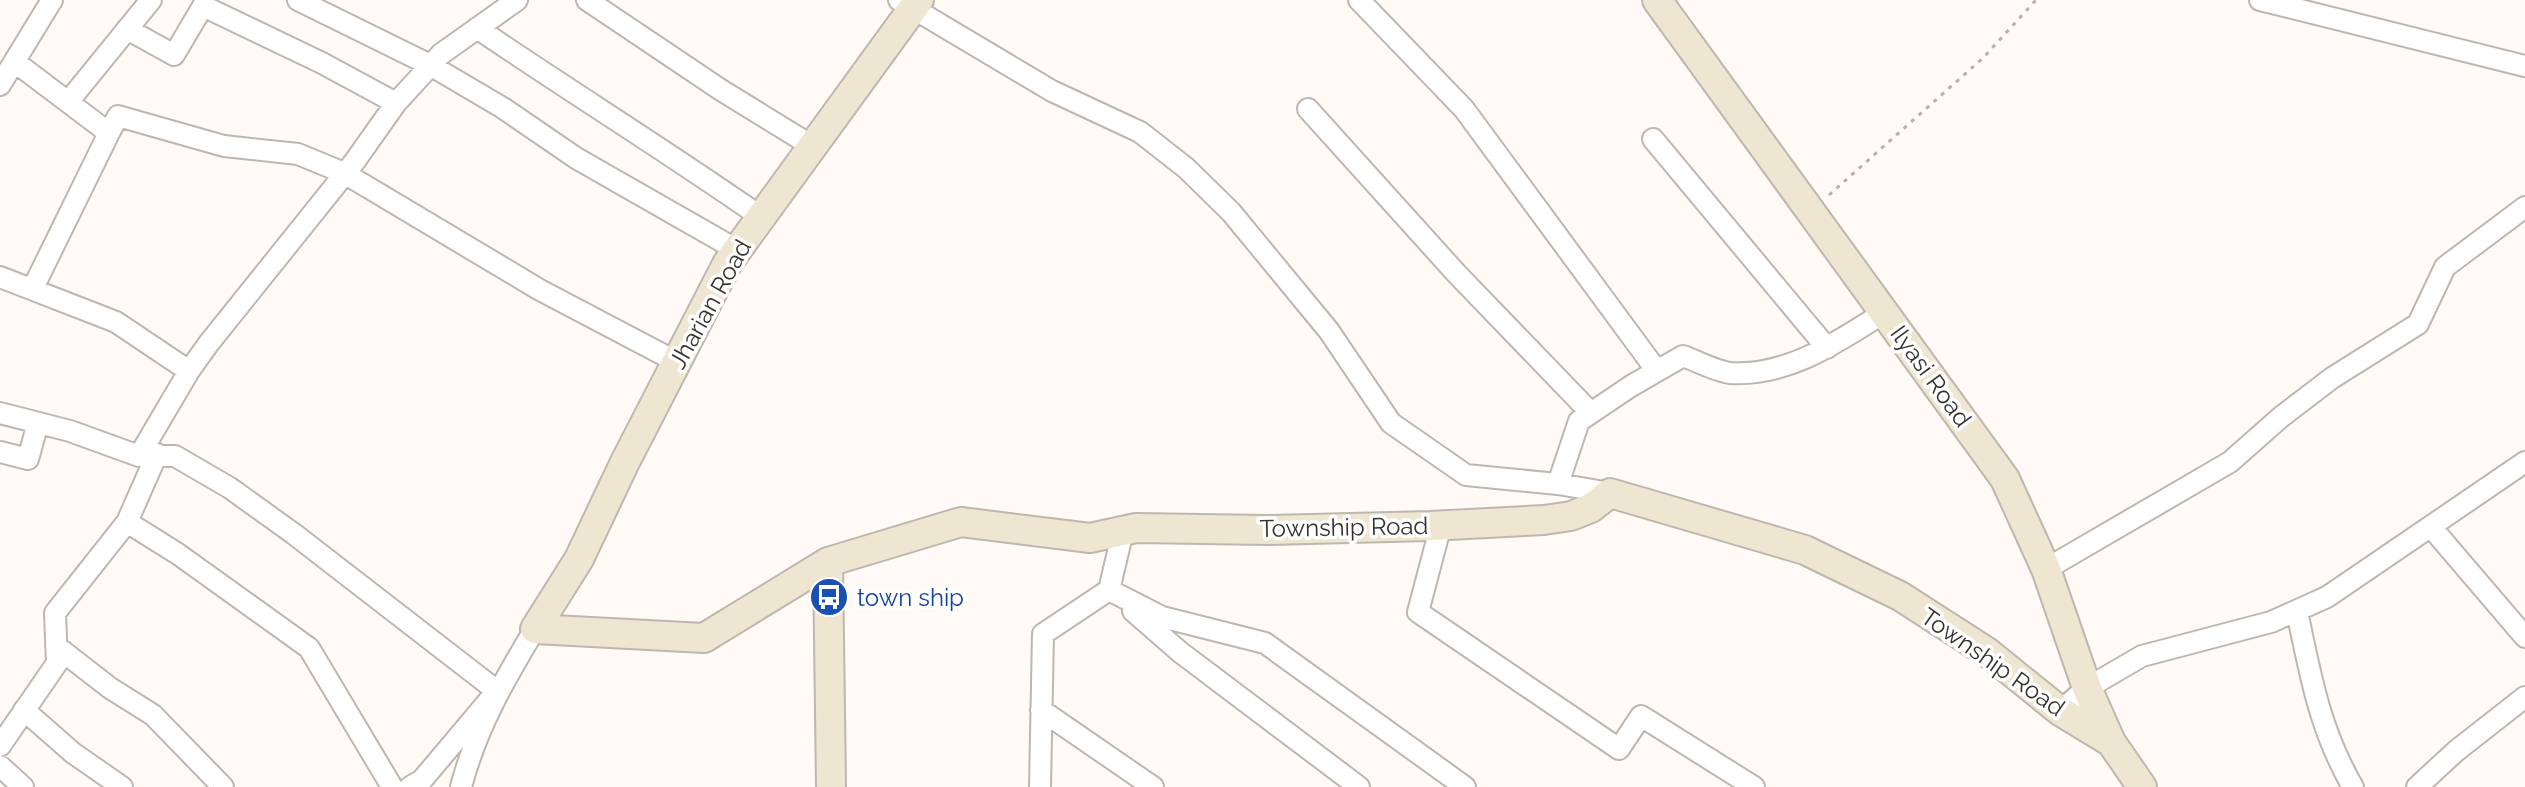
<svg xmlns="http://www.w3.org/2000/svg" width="2525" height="787" font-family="Raleway,sans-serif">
  <rect width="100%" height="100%" fill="#fffaf6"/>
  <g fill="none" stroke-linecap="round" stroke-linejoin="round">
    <defs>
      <path id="street" d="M298,0L430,65L503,108L576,158L737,250
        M587,0L721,90L812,146
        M899,0L1052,91L1140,132L1186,168L1231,212L1329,331L1391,423L1466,475L1558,484L1610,493
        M1359,0L1464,109L1657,371
        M2260,0L2525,66
        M477,28C571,92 668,152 761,217
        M127,29L174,55L203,6L322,63L396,103
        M15,62L109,133L118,116L224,146L298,154L344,173L540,290L677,362
        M0,85L52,0
        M68,102L151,0
        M1308,109L1456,273L1591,413
        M1653,139L1827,348
        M0,277L116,322L189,371
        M33,288L109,133
        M0,413L70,431L139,456H175L230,488L294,534L497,691L422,780L410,787
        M0,452L28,459L38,423
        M139,456L189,371L209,343L355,161L396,103L441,54L517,0
        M1558,484L1579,421L1631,386L1683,356C1697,361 1715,371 1730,373C1788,377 1839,341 1885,312
        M127,522L178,554L309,648L392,787
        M1441,525L1418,612L1619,749L1641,716L1754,787
        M2431,527L2525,637
        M2046,569L2230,462L2281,417L2332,378L2418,324L2445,267L2525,207
        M1109,590L1162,617L1265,643L1465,787
        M1133,611L1180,652L1359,787
        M2297,611C2310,674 2320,731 2353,787
        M56,646L110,688L153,715L223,787
        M24,710L73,753L122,787
        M1041,710L1153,787
        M2060,711L2087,688L2142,656L2271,622L2327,597L2525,462
        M0,746L57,663L55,613L127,522L157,454
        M0,766L23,787
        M461,787C476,729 504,680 535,629
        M1040,787L1043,634L1109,590L1123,531
        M2417,787L2456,751L2525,697"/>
      <path id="secondary" d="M919,0L727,264L625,462L579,559L535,629L704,638L828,562L961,522L1090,538L1136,528L1267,530L1430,526L1544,520L1571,516L1591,508L1610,493L1805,550L1900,596L1987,652L2060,711L2111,742
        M1657,0L2005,479L2046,569L2087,688L2111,742L2142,787
        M828,562L831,787"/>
    </defs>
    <use href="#street" stroke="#beb7b0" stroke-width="24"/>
    <use href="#secondary" stroke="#beb7b0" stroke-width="32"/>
    <path stroke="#b5b1ad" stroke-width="3" stroke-dasharray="4 6" stroke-linecap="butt" d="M1829,195L1983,58L2036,0"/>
    <use href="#street" stroke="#fff" stroke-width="20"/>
    <use href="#secondary" stroke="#eee6d0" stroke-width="28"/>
  </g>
  <defs>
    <symbol id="bus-disc" viewBox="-11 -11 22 22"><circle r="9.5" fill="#1a4fb4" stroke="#fff"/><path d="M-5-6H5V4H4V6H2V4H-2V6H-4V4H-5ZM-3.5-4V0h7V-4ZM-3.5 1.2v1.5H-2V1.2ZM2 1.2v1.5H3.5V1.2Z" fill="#fff"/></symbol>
  </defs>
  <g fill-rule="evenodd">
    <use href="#bus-disc" x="807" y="575" width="44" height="44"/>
  </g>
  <g text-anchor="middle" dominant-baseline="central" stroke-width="7" stroke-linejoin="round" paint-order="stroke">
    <g font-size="24" fill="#34322f" stroke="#fff">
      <text transform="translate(710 304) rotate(-61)">Jharian Road</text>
      <text transform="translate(1931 376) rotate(54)">Ilyasi Road</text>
      <text transform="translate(1344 527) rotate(-1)">Township Road</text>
      <text transform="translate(1993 662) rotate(35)">Township Road</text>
    </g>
    <g font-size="24" fill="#164399" stroke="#fff" text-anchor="start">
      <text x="857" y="597">town ship</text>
    </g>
  </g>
</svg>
